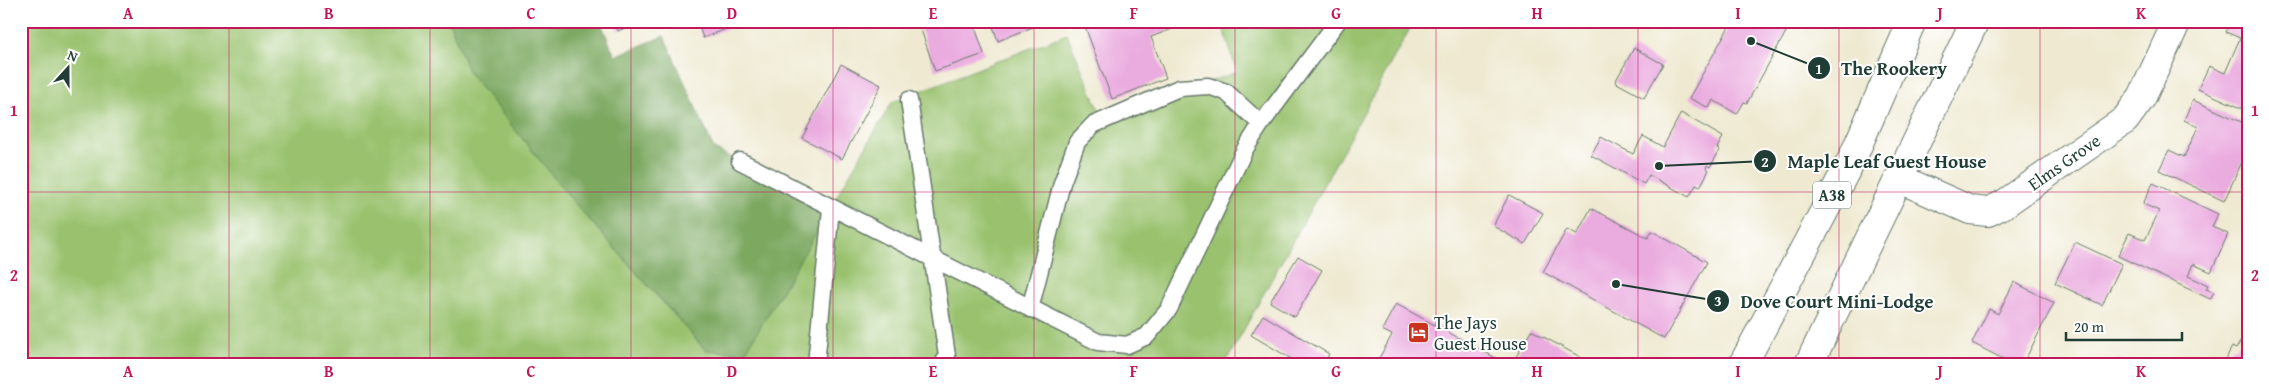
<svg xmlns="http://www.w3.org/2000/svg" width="2269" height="385" font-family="'Gentium Book Plus',serif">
  <rect width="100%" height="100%" fill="#fff"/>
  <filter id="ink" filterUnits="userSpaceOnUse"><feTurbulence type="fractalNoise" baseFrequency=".02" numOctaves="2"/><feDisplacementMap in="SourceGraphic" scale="10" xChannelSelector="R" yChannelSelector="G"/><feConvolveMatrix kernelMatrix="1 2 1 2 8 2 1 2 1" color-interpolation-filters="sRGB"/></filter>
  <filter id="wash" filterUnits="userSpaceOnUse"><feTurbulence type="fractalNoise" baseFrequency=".0096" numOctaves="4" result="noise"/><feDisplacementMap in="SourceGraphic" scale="20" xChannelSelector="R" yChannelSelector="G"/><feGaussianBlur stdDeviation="1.12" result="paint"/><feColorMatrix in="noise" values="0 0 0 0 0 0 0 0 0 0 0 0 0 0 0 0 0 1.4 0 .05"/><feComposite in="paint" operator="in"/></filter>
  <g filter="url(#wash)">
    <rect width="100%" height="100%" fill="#eee9d0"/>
    <path fill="#9ac26e" stroke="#5c8051" d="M21,21H449L469,73L578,207L705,350L745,353L892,102L1067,34L1103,119L1237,72L1221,21H1414L1225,364H21Z"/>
    <path fill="#7ba861" stroke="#4d724a" d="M449,21H600L615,56L664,36L714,149L831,208L745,353L706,350L578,207L469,73Z"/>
    <g id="blocks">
      <path fill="#eaabdf" d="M614,21H642L618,31Z
        M697,21H747L703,38Z
        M918,21H973L984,54L935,71Z
        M991,21H1048L998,41Z
        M1083,21H1193L1151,37L1166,78L1112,99Z
        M1728,21H1792L1747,103L1744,102L1737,114L1713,100L1709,108L1689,98L1731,23Z
        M2231,21L2248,24V111L2198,89L2209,66L2225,73L2240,38L2226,32Z
        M1634,48L1663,64L1644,98L1615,82Z
        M841,64L881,85L842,159L802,138Z
        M2193,100L2248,125V149L2224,201L2159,170L2169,150L2184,157L2198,127L2184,120Z
        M1681,113L1723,137L1717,148L1720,150L1710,167L1707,165L1706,168L1709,170L1700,187L1696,185L1689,197L1649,175L1644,184L1591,155L1601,137L1633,154L1643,136L1663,147Z
        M2153,183L2218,214L2212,227L2228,234L2211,272L2193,264L2188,276L2208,285L2206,289L2214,292L2210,299L2118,256L2129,233L2145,240L2152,226L2159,211L2143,204Z
        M1509,195L1543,213L1525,244L1493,226Z
        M1591,208L1648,238L1652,231L1707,262L1664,339L1543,272L1567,229L1577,234Z
        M2075,242L2122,264L2102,305L2055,283Z
        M1298,256L1322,270L1295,317L1270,302Z
        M2014,282L2054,303L2023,364H2013L1972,343L1989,309L1998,314Z
        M1396,304L1507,364H1385L1378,360L1392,335L1382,330Z
        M1263,315L1329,354L1324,364H1300L1251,335Z
        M1531,330L1593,364H1512Z
        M2246,332L2248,364H2223L2232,347L2236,349Z
        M2119,359L2127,364H2117Z"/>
    </g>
  </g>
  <g filter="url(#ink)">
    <use href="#blocks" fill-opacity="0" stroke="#67796b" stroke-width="1"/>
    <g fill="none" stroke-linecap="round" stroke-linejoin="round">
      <defs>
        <path id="service" d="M909,100L947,356L943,364
          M740,161L1098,342L1127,345L1147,336L1169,309L1245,149L1261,124L1338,21
          M1030,309L1062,183L1077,142L1093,125L1179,88L1208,86L1226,92L1261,124
          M816,364L831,208"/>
        <path id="minor" d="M1900,179L1970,210L1988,212L2004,204L2125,120L2142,97L2177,21"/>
        <path id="primary" d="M1743,364L1852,159L1912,21
          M1809,364L1975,21"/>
      </defs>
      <use href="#service" stroke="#67796b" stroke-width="19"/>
      <use href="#minor" stroke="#67796b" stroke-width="30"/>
      <use href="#primary" stroke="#67796b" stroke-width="30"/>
      <use href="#service" stroke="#fff" stroke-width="16"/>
      <use href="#minor" stroke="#fff" stroke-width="28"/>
      <use href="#primary" stroke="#fff" stroke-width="28"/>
    </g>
  </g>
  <path fill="none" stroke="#c2185b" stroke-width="1" stroke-opacity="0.55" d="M229,21V364M430,21V364M631,21V364M833,21V364M1034,21V364M1235,21V364M1436,21V364M1638,21V364M1839,21V364M2040,21V364M21,192H2248"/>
  <defs>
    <symbol id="hotel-square" viewBox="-11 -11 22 22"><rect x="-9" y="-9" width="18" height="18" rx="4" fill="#c8321e" stroke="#fff"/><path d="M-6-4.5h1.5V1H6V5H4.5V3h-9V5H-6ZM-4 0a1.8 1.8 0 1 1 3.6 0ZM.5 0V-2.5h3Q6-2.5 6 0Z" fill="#fff"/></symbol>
  </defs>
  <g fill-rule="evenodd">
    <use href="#hotel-square" x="1406" y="320" width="25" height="25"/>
  </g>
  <g text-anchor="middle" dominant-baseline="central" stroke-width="4" stroke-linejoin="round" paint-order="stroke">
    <rect fill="#fff" stroke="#627771" stroke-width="1" x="1813" y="181.5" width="38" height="27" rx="4"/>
    <g font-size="16" font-weight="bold" fill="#1f3d34">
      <text x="1832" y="195">A38</text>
    </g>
    <g font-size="18" fill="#1f3d34" stroke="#fff">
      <text transform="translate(2064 162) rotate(-35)">Elms Grove</text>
    </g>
    <g font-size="18" fill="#1f3d34" stroke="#fff" text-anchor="start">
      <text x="1434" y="322">The Jays<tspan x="1434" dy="21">Guest House</tspan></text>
    </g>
  </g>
  <path fill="none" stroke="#1f3d34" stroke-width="2" d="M1751 41L1819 68M1659 166L1765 161M1616 284L1718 301"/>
  <g fill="#1f3d34" stroke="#fff" stroke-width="2">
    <circle cx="1751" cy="41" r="5"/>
    <circle cx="1659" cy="166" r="5"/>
    <circle cx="1616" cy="284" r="5"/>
    <circle cx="1819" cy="68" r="12"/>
    <circle cx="1765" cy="161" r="12"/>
    <circle cx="1718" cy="301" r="12"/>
  </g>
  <g font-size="15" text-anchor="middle" font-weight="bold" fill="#fff">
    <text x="1819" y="74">1</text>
    <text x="1765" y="167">2</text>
    <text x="1718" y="306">3</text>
  </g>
  <g font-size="19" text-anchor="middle" font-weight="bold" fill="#1f3d34" stroke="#fff" stroke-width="4" stroke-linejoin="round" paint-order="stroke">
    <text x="1894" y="75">The Rookery</text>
    <text x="1887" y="168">Maple Leaf Guest House</text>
    <text x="1837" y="308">Dove Court Mini-Lodge</text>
  </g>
  <rect width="2269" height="385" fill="none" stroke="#fff" stroke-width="55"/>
  <g transform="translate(68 68) rotate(21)" stroke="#ffffff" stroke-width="4" paint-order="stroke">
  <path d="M0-4L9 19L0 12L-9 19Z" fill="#1f3d34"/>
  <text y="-8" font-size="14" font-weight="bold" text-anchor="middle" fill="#1f3d34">N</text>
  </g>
  <path d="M2066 332v8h116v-8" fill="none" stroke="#1f3d34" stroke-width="2.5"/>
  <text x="2074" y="332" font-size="15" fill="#1f3d34" stroke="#ffffff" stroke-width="4" paint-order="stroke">20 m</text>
  <rect x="28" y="28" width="2214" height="330" fill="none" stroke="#c2185b" stroke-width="2"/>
  <g font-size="16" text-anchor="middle" font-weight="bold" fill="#c2185b">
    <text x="128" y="19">A</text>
    <text x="329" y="19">B</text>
    <text x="531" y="19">C</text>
    <text x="732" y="19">D</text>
    <text x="933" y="19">E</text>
    <text x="1134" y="19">F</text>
    <text x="1336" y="19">G</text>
    <text x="1537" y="19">H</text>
    <text x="1738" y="19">I</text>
    <text x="1940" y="19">J</text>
    <text x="2141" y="19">K</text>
    <text x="14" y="116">1</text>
    <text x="2255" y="116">1</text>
    <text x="14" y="281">2</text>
    <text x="2255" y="281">2</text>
    <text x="128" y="377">A</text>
    <text x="329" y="377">B</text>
    <text x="531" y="377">C</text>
    <text x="732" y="377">D</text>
    <text x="933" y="377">E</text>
    <text x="1134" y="377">F</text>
    <text x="1336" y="377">G</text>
    <text x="1537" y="377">H</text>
    <text x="1738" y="377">I</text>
    <text x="1940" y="377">J</text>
    <text x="2141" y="377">K</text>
  </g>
</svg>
